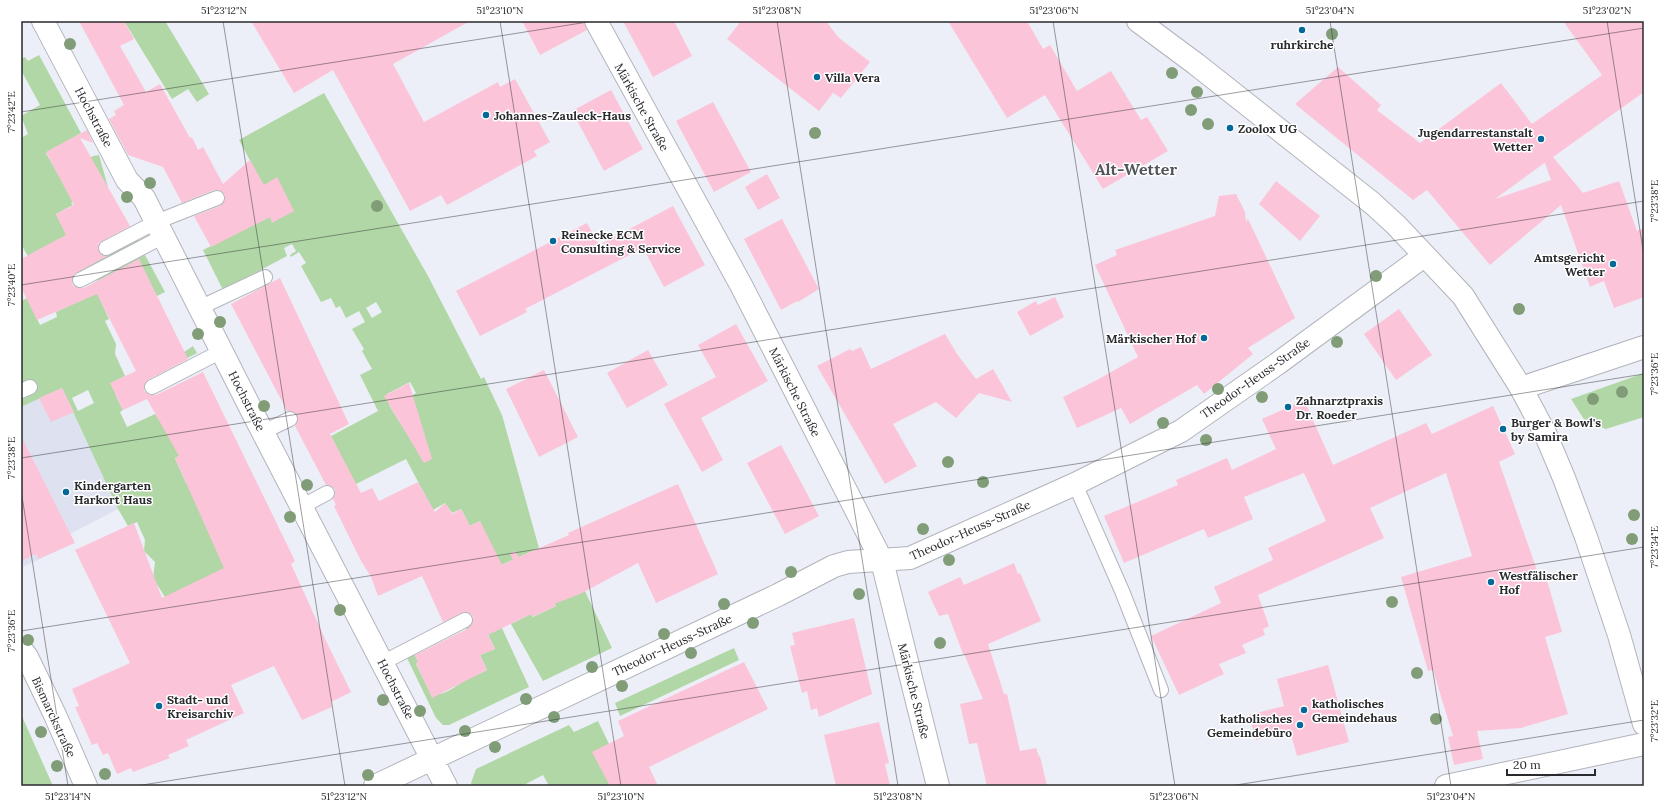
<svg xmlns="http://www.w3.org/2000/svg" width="1665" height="807" font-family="Lora,serif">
  <rect width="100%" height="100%" fill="#eceff7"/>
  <path fill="#dde1f0" d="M62,388L118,509L68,535L69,545L21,568V406Z"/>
  <path fill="#b2d7a7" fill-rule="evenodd" d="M124,21H165L209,94L197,102L188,89L172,99Z
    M39,55L81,133L46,153L59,176L93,156L99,155L108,187L71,203L73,205L56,214L67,236L88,265L109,255L108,252L137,238L139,241L77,273L76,271L45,286L21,244V138L28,134L21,116L40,105L21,70V59L25,57L28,61Z
    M324,93L428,276L481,379L484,377L502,415L539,548L497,567L480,521L470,526L461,509L452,513L445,503L433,510L406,459L354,485L331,436L378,411L360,375L372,369L362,351L364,349L352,329L365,322L359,311L346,318L340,306L336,308L331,298L321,302L301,266L306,263L299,252L291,257L290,255L296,251L292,244L284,248L287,256L223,290L203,250L278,213L239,140ZM376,302L382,312L372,318L366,308ZM410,382L416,393L408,398L402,426L389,405L391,403L387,394Z
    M145,255L165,292L157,296L98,282L96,279Z
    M93,284L109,319L105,321L116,344L115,354L125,376L113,382L116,396L123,410L120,412L127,427L155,414L183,454L175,458L185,481L248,568L183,626L153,578L155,562L144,551L145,540L137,522L128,526L118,509L62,388L21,407V301L27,298L40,325L57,317L56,312L88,297ZM88,390L94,403L78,411L72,398Z
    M193,346L197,353L148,379L179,353L184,352Z
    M1644,373V417L1606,429L1585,421L1571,399Z
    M584,589L612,648L543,681L511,624L531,614L533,617L556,606L554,604Z
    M496,615L529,687L449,725H443L436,718L407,658L414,653L418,662L416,664L431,694C444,697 455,686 466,680C473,676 480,674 487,670L480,655L495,649L485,628L469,635L465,626L470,624L472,626Z
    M734,648L739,660L620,716L615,703Z
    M21,714L53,786H21Z
    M598,721L609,744L593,752L630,786H549L543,775L522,786H472L471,783L476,769L569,725L574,732Z"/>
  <path fill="#fcc4d8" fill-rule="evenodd" d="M79,21H124L134,39L120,46L146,92L160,84L190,138L192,137L198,150L203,147L223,184L250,160L264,185L277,177L294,211L272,223L270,217L211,247L194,216L220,206L225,200V195L219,190H214L182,203L163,167L128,155L109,119L116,115L114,111L124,105Z
    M251,21H470L393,64L424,122L498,82L500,87L515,79L550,142L534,151L537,156L447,205L441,195L410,211L333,70L294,93Z
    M522,21H584L587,30L540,55Z
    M623,21H674L692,56L653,77Z
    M741,21H826L838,37L870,62L841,98L833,93L819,111L727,39Z
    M948,21H1027L1043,49L1050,45L1077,91L1111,71L1141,120L1147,117L1168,151L1103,189L1045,95L1007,118Z
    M1563,21H1644V92L1553,157L1583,193L1619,181L1637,231L1644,228V297L1614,308L1604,281L1590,287L1561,205L1490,265L1427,190L1413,200L1295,104L1338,67L1381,105L1377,110L1420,143L1501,83L1532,124L1602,75ZM1545,163L1551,180L1495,199L1543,164Z
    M611,90L643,149L604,171L572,111Z
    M713,102L751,172L714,192L676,121Z
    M87,130L93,143L80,138L130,226L99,243L98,248L99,252L102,255L107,256L76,273L73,276L72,284L76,287L84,288L139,259L188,359L148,380L144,386V391L148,394L156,395L203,372L295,561L291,564L326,641L351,692L331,702L332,707L302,720L274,666L231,685L244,713L186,740L189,746L168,755L170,758L133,772L131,768L117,774L108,753L103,755L97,743L92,745L75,707L79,706L72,689L130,663L75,550L134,523L162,598L224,568L175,458L179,456L147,399L123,410L110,383L136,371L97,294L37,320L21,287V259L66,235L56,214L74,205L46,152Z
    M767,174L780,198L758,210L745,187Z
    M1276,181L1320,216L1300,241L1259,204Z
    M1236,194L1245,212L1246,222L1248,219L1295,318L1248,348L1253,354L1204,394L1197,385L1130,424L1121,408L1077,428L1063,397L1095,381L1138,357L1095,265L1117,255L1115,250L1215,216L1219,196Z
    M673,206L705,265L664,287L643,248L525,309L527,312L480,336L456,291L587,223L599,245Z
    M782,219L819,289L798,302L797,301L781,310L744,239Z
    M280,278L349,424L330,434L361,493L372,488L379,501L418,482L435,512L445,503L452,514L461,509L470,526L480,521L502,565L513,560L510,554L515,551L519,557L569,535L568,533L678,484L718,574L656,603L638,563L580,594L554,604L556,606L532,617L531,614L488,635L495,649L480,655L487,670L432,698L416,663L418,662L415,655L469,628L472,624L473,616L469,613L465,612L443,622L422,576L378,596L371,577L360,559L334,506L336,505L333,499L335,494V489L331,486L326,485L295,426L298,420L297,415L294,412L287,411L231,304Z
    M1055,297L1064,317L1030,336L1017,312L1036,301L1038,305Z
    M1399,309L1432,355L1396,380L1364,334Z
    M736,324L768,381L701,418L723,460L702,472L664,404L716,377L698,345Z
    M945,334L957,354L976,379L993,369L1012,402L979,393L956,418L936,402L893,424L917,466L885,484L817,366L850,349L852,351L861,347L871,369Z
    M648,350L668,385L627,408L607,373Z
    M544,370L578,437L539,457L506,389Z
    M409,383L432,459L424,463L384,396Z
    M62,388L74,412L51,422L39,398Z
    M1304,400L1333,465L1426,423L1432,434L1493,406L1515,454L1499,462L1540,579L1546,577L1562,632L1545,637L1568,714L1521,728L1477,731L1483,759L1454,765L1448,737L1453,736L1433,670L1428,671L1401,577L1472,556L1446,473L1370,508L1384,538L1258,595L1269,626L1263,629L1265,635L1242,645L1246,653L1219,664L1224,674L1179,695L1151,636L1221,603L1214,587L1273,560L1268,548L1326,521L1304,473L1244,497L1253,519L1208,538L1204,529L1124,563L1104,516L1178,485L1176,480L1227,458L1232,470L1276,449L1262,419Z
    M21,436L75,543L38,559L36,554L21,561Z
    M781,445L819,516L785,534L747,463Z
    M1014,563L1018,574L1020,573L1041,621L988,644L1004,694H1007L1020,751L1036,748L1039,757L1040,756L1047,786H987L977,743L969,744L960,704L983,699L964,654H963L948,614L939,616L928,592L960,577L964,585Z
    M854,618L872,694L819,717L817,708L811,710L807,691L802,693L790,646L795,645L792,633Z
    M744,662L768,709L649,767L658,786H610L592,752L624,736L618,721Z
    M1328,665L1349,742L1297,756L1290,731L1256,740L1249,715L1284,706L1277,679Z
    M879,722L889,763L885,764L890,786H836L824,735Z"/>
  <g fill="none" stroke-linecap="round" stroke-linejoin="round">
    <defs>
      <path id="lane" d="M106,248L156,222L217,198
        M80,280L164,236
        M199,308L265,277
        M152,387L222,351
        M21,391L30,387
        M263,432L290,419
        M1075,484L1122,591L1161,690
        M301,507L327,493
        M382,663L465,620"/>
      <path id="street" d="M43,21L127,180L144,198L256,419L446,786
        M596,21L741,285L882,561L938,786
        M1521,388L1644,347
        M21,649L27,657L55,715L86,786
        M375,786L778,595L834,566L848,562L910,558L1075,484L1181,431L1277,364L1424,256
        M1446,786L1644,744"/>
      <path id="secondary" d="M1138,21L1196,64L1372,203L1396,225L1463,296L1521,388L1545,433L1564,478L1586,537L1619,635L1644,724"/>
    </defs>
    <use href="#lane" stroke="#b2b4bc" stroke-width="16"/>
    <use href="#street" stroke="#b2b4bc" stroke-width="24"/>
    <use href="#secondary" stroke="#b2b4bc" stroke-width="24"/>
    <use href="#lane" stroke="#fff" stroke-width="14"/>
    <use href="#street" stroke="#fff" stroke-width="22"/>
    <use href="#secondary" stroke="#fff" stroke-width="22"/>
  </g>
  <g fill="#809d78">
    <circle cx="1332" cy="34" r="6"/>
    <circle cx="70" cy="44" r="6"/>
    <circle cx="1172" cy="73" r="6"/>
    <circle cx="1197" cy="92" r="6"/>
    <circle cx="1191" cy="110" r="6"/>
    <circle cx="1208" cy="124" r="6"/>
    <circle cx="815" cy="133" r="6"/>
    <circle cx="150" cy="183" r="6"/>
    <circle cx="127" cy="197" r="6"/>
    <circle cx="377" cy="206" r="6"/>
    <circle cx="1376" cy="276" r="6"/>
    <circle cx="1519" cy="309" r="6"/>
    <circle cx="220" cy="322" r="6"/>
    <circle cx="198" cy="334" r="6"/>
    <circle cx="1337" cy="342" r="6"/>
    <circle cx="1218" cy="389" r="6"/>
    <circle cx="1622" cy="392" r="6"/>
    <circle cx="1262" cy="397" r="6"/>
    <circle cx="1593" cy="399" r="6"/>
    <circle cx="264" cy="406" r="6"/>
    <circle cx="1163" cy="423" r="6"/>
    <circle cx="1206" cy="440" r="6"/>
    <circle cx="948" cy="462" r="6"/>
    <circle cx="983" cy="482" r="6"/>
    <circle cx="307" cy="485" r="6"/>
    <circle cx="1634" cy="515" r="6"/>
    <circle cx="290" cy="517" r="6"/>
    <circle cx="923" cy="529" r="6"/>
    <circle cx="1632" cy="539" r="6"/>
    <circle cx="949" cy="560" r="6"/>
    <circle cx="791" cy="572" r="6"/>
    <circle cx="859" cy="594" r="6"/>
    <circle cx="1392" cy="602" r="6"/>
    <circle cx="724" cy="604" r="6"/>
    <circle cx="340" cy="610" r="6"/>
    <circle cx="753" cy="623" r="6"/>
    <circle cx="664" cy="634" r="6"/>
    <circle cx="28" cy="640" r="6"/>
    <circle cx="940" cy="643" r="6"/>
    <circle cx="691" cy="653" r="6"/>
    <circle cx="592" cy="667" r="6"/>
    <circle cx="1417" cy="673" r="6"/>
    <circle cx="622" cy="686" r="6"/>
    <circle cx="526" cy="699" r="6"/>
    <circle cx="383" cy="700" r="6"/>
    <circle cx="420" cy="711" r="6"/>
    <circle cx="554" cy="717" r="6"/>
    <circle cx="1436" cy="719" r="6"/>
    <circle cx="465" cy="731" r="6"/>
    <circle cx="41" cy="732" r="6"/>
    <circle cx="495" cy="747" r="6"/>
    <circle cx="57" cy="766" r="6"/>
    <circle cx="105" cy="774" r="6"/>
    <circle cx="368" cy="775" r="6"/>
  </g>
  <path fill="none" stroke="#292a2d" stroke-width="1" stroke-opacity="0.45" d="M223,21L345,786M500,21L621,786M777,21L898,786M1053,21L1175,786M1330,21L1451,786M1607,21L1644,256M21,112L594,21M21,285L1644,28M21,458L1644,201M21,490L68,786M21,631L1644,374M136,786L1644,547M1230,786L1644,720"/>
  <g fill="#056897" stroke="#fff" stroke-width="1.5">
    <circle cx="1302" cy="30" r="4"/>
    <circle cx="817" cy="77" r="4"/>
    <circle cx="486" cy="115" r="4"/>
    <circle cx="1230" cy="128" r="4"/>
    <circle cx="1541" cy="139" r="4"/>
    <circle cx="553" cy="241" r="4"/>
    <circle cx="1613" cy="264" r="4"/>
    <circle cx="1204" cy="338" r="4"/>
    <circle cx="1288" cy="407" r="4"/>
    <circle cx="1503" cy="429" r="4"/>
    <circle cx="66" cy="492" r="4"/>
    <circle cx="1491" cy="582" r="4"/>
    <circle cx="159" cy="706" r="4"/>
    <circle cx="1304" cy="710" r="4"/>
    <circle cx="1300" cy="725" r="4"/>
  </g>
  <g text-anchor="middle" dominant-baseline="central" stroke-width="3" stroke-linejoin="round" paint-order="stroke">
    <g font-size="12" font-weight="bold" fill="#292a2d" stroke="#fff" text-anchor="start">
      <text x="1302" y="44" text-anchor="middle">ruhrkirche</text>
      <text x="825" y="77">Villa Vera</text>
      <text x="494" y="115">Johannes-Zauleck-Haus</text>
      <text x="1238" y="128">Zoolox UG</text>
      <text x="1533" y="132" text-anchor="end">Jugendarrestanstalt<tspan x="1533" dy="14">Wetter</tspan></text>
      <text x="561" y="234">Reinecke ECM<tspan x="561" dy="14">Consulting &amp; Service</tspan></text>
      <text x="1605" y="257" text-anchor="end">Amtsgericht<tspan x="1605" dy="14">Wetter</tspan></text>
      <text x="1196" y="338" text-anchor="end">Märkischer Hof</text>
      <text x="1296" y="400">Zahnarztpraxis<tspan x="1296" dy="14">Dr. Roeder</tspan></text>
      <text x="1511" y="422">Burger &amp; Bowl's<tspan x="1511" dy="14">by Samira</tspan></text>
      <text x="74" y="485">Kindergarten<tspan x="74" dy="14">Harkort Haus</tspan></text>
      <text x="1499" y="575">Westfälischer<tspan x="1499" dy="14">Hof</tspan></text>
      <text x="167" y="699">Stadt- und<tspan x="167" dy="14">Kreisarchiv</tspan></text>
      <text x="1312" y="703">katholisches<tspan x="1312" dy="14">Gemeindehaus</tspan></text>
      <text x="1292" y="718" text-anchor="end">katholisches<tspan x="1292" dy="14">Gemeindebüro</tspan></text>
    </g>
    <g font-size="12" fill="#292a2d" stroke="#fff">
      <text transform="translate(642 107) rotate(61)">Märkische Straße</text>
      <text transform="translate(94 117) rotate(62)">Hochstraße</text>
      <text transform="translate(1255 378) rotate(-35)">Theodor-Heuss-Straße</text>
      <text transform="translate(795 392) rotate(63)">Märkische Straße</text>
      <text transform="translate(247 401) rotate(63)">Hochstraße</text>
      <text transform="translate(970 530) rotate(-24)">Theodor-Heuss-Straße</text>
      <text transform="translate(672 645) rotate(-25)">Theodor-Heuss-Straße</text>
      <text transform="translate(396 689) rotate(63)">Hochstraße</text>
      <text transform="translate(914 691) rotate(76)">Märkische Straße</text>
      <text transform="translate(54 717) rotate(65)">Bismarckstraße</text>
    </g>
    <g font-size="16" font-weight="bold" fill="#53555c" stroke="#fff">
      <text x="1136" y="169">Alt-Wetter</text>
    </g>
  </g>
  <rect width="1665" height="807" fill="none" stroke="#ffffff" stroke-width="44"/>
  <path d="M1507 769v6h88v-6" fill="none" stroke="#292a2d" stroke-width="2"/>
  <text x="1513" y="769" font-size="12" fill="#292a2d" stroke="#ffffff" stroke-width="3" paint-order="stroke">20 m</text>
  <rect x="22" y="22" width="1621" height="763" fill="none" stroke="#292a2d" stroke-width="1.5"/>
  <g font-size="10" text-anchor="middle" fill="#292a2d">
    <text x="224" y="14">51°23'12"N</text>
    <text x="500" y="14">51°23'10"N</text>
    <text x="777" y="14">51°23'08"N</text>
    <text x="1054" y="14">51°23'06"N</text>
    <text x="1330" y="14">51°23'04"N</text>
    <text x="1607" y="14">51°23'02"N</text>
    <text transform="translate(11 112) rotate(-90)" y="4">7°23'42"E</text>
    <text transform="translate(1654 201) rotate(-90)" y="4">7°23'38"E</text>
    <text transform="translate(11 285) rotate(-90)" y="4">7°23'40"E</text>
    <text transform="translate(1654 374) rotate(-90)" y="4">7°23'36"E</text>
    <text transform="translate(11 458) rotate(-90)" y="4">7°23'38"E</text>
    <text transform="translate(1654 547) rotate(-90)" y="4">7°23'34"E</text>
    <text transform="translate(11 631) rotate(-90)" y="4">7°23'36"E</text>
    <text transform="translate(1654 721) rotate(-90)" y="4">7°23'32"E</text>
    <text x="68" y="800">51°23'14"N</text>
    <text x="344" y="800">51°23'12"N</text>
    <text x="621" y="800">51°23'10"N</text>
    <text x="898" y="800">51°23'08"N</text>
    <text x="1174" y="800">51°23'06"N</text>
    <text x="1451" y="800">51°23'04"N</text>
  </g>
</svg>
